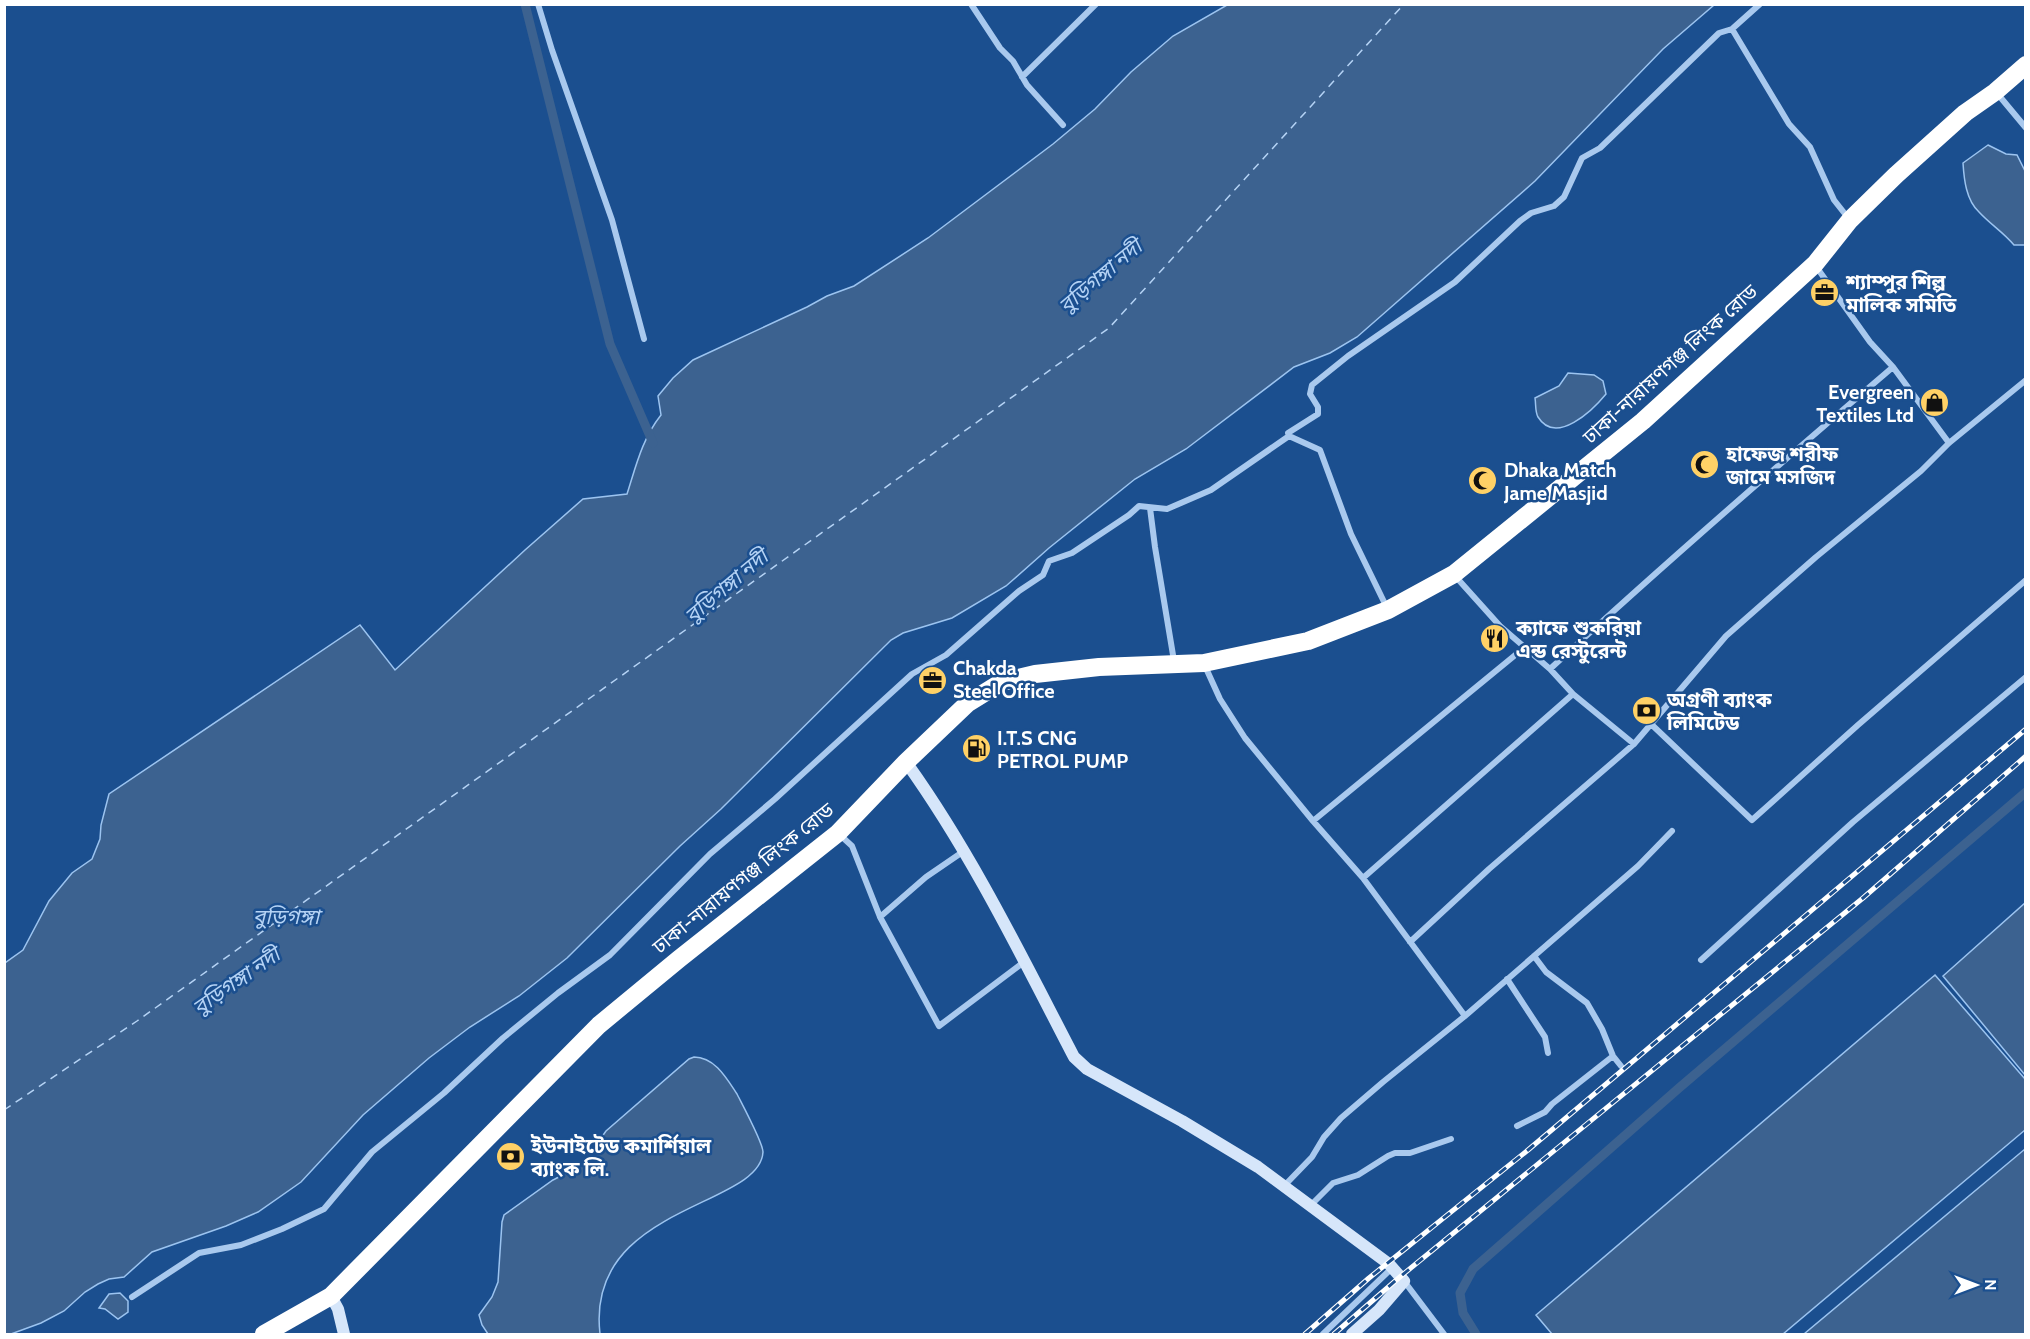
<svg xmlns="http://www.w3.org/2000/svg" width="2030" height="1339" font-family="Cabin,'Noto Sans Bengali',sans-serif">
  <rect width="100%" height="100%" fill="#1b4f8f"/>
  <path fill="#3c6290" stroke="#9cc4f0" stroke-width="1.5" d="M1227,5H1714L1663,49L1535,181L1357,337L1330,353L1294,367L1186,449L1135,479L1049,548L1006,586L952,618L903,633L891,640L721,809L680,846L567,958L519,996L470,1027L429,1058L363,1115L301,1182L258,1212L226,1226L152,1252L124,1277L109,1279L98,1284L85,1292L64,1311L41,1323L11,1334H5V963L23,950L49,901L72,873L92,859L100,839L101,825L109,794L360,625L395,670L525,550L583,499L627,494C636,466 642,439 661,415L658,396L673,378L693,360L807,307L827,296L854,286L928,238L1053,144L1095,109L1131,72L1173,36Z
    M1988,145L2006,154L2017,155L2025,171V245H2014C2003,232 1990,224 1979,212C1966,200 1964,179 1963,163Z
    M1568,373L1594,375L1603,381L1606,394C1593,410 1556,446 1538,417C1535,412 1536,404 1535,398L1559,386Z
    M2025,903V1075L1943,976Z
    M1935,975L2025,1079V1130L1783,1334H1552L1536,1315Z
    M694,1057C715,1057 727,1079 737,1094C742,1104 763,1143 763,1152C760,1208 585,1205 600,1334H488L482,1325L479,1315L492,1297L498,1282L502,1222L504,1215L553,1180L594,1159C601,1152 597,1142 606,1131L689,1059Z
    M2025,1149V1334H1804Z
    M120,1293L128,1301V1312L118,1319L105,1309L99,1308L109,1294Z"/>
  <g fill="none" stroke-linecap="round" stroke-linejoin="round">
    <path stroke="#3c6290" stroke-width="9" d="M525,4L610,344L653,443
      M1476,1334L1463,1313L1460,1293L1473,1269L1679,1088L2026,792"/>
    <path stroke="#b5d3f5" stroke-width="1.5" stroke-dasharray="8 6" stroke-linecap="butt" d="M4,1110L137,1021L1109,328L1404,4"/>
    <path stroke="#a9c9ee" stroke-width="6" d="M538,4L552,50L612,220L644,339
      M971,4L1000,48L1013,61L1027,85L1063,125
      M1732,29L1789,124L1810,147L1834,200L1849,219
      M1022,77L1096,4
      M1996,92L2026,128
      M1815,265L1870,342L1893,367L1949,443
      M1150,508L1155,547L1174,661
      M1456,577L1500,626L1550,669L1573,694L1634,744
      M1387,608L1351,534L1320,450L1289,436L1288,433L1318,414V407L1310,394L1312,385L1348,356L1455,282L1520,221L1531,213L1554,206L1564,197L1582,158L1600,148L1719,33L1732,29L1760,4
      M1205,666L1220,699L1245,738L1313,821L1363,878L1465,1016
      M1550,669C1662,566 1777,466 1893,367
      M1651,724L1752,820L1858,725L2026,580
      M1313,821L1525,647
      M840,835L852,846L880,917L939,1026L1024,962
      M1363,878L1573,694
      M880,917L926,877L964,851
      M1410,942L1489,869L1634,744L1726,636L1816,557L1921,471L1949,443L2026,380
      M1534,956L1546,972L1587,1003L1602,1029L1613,1056L1621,1066
      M1701,960L1853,822L2026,677
      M1507,979L1545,1037L1548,1053
      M1517,1126L1545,1112L1552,1104L1613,1056
      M1285,1185L1312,1157L1324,1137L1341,1118L1383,1082L1465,1016L1638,866L1672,831
      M1310,1206L1333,1183L1358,1175L1388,1156L1395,1153H1410L1451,1139
      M1404,1281L1444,1334
      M132,1297L199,1253L241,1245L282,1229L324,1209L372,1152L444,1093L503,1038L558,993L610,955L710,854L775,799L912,674L946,655L1019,591L1043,575L1049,561L1072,553L1129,515L1139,506L1167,509L1211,490L1289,436
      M1323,1334L1392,1268"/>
    <path stroke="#d6e6fa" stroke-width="12" d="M906,762C972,854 1022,957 1074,1057L1087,1069L1182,1121L1258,1167L1389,1264L1404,1281L1379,1310L1352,1334
      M331,1296L338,1309L344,1334"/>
    <path stroke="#fff" stroke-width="18" d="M264,1334L331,1296L599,1025L679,959L838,833L906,762L968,703L1002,682L1035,674L1099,667L1204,663L1308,641L1388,610L1454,574L1643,421L1815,264L1850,220L1896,175L1965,113L1995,92L2026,65"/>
    <defs>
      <path id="rail" d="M1305,1334L1369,1278L1528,1150L2026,729
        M1334,1334L1401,1276L1863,898L2026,756"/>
    </defs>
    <use href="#rail" stroke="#fff" stroke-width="5"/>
    <use href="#rail" stroke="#1b4f8f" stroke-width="3" stroke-dasharray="9" stroke-linecap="butt"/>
  </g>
  <defs>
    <symbol id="office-disc" viewBox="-11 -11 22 22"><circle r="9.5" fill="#ffd166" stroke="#1b4f8f"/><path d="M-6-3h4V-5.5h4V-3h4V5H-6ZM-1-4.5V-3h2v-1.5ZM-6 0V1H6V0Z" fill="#111"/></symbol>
    <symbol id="shop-disc" viewBox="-11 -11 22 22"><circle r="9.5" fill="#ffd166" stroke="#1b4f8f"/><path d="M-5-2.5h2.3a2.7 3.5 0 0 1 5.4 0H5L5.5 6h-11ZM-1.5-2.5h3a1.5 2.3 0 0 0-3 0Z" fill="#111"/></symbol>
    <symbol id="mosque-disc" viewBox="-11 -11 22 22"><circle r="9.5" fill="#ffd166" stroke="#1b4f8f"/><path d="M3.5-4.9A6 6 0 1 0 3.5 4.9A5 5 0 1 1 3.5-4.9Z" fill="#111"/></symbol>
    <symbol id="restaurant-disc" viewBox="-11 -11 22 22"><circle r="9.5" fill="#ffd166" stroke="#1b4f8f"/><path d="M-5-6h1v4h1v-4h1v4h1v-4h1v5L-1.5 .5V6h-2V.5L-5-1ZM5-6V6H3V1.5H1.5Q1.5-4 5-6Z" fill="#111"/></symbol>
    <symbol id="bank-disc" viewBox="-11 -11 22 22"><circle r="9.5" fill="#ffd166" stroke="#1b4f8f"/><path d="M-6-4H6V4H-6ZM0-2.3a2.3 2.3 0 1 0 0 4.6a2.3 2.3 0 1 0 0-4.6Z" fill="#111"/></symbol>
    <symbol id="fuel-disc" viewBox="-11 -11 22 22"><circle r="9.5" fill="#ffd166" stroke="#1b4f8f"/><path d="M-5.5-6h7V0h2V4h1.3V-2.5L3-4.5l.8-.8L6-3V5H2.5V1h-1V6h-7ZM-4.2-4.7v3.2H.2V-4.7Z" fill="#111"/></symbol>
  </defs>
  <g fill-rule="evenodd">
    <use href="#office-disc" x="1808" y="276" width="33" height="33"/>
    <use href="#shop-disc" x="1918" y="386" width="33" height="33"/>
    <use href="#mosque-disc" x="1688" y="448" width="33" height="33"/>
    <use href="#mosque-disc" x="1466" y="464" width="33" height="33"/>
    <use href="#restaurant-disc" x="1478" y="622" width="33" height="33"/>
    <use href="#office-disc" x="916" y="664" width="33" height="33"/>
    <use href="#bank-disc" x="1630" y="694" width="33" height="33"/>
    <use href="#fuel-disc" x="960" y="732" width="33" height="33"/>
    <use href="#bank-disc" x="494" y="1140" width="33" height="33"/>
  </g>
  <g text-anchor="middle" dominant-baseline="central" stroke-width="5" stroke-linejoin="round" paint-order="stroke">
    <g font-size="20" font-weight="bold" fill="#fff" stroke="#1b4f8f" text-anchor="start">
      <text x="1846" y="282">শ্যাম্পুর শিল্প<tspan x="1846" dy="23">মালিক সমিতি</tspan></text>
      <text x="1914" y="392" text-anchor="end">Evergreen<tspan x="1914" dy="23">Textiles Ltd</tspan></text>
      <text x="1726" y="454">হাফেজ শরীফ<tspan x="1726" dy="23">জামে মসজিদ</tspan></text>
      <text x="1504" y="470">Dhaka Match<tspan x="1504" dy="23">Jame Masjid</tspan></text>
      <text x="1516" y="628">ক্যাফে শুকরিয়া<tspan x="1516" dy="23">এন্ড রেস্টুরেন্ট</tspan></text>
      <text x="953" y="668">Chakda<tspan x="953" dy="23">Steel Office</tspan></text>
      <text x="1667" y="700">অগ্রণী ব্যাংক<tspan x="1667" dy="23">লিমিটেড</tspan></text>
      <text x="997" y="738">I.T.S CNG<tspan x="997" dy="23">PETROL PUMP</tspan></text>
      <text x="531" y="1146">ইউনাইটেড কমার্শিয়াল<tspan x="531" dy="23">ব্যাংক লি.</tspan></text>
    </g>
    <g font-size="20" fill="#fff" stroke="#1b4f8f">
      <text transform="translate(1670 364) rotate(-42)">ঢাকা-নারায়ণগঞ্জ লিংক রোড</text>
      <text transform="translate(743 878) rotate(-39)">ঢাকা-নারায়ণগঞ্জ লিংক রোড</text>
    </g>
    <g font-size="21" font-style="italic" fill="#b5d3f5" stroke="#1b4f8f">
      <text transform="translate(1100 276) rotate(-40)">বুড়িগঙ্গা নদী</text>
      <text transform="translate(726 586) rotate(-40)">বুড়িগঙ্গা নদী</text>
      <text x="286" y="916">বুড়িগঙ্গা</text>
      <text transform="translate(236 981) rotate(-35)">বুড়িগঙ্গা নদী</text>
    </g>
  </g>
  <rect width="2030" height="1339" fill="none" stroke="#ffffff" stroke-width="12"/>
  <g transform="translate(1976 1285) rotate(90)" stroke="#1b4f8f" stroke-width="4.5" paint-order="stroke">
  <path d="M0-4.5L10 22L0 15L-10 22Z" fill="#ffffff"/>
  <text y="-9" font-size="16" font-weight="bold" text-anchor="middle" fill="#ffffff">N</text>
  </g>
</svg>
